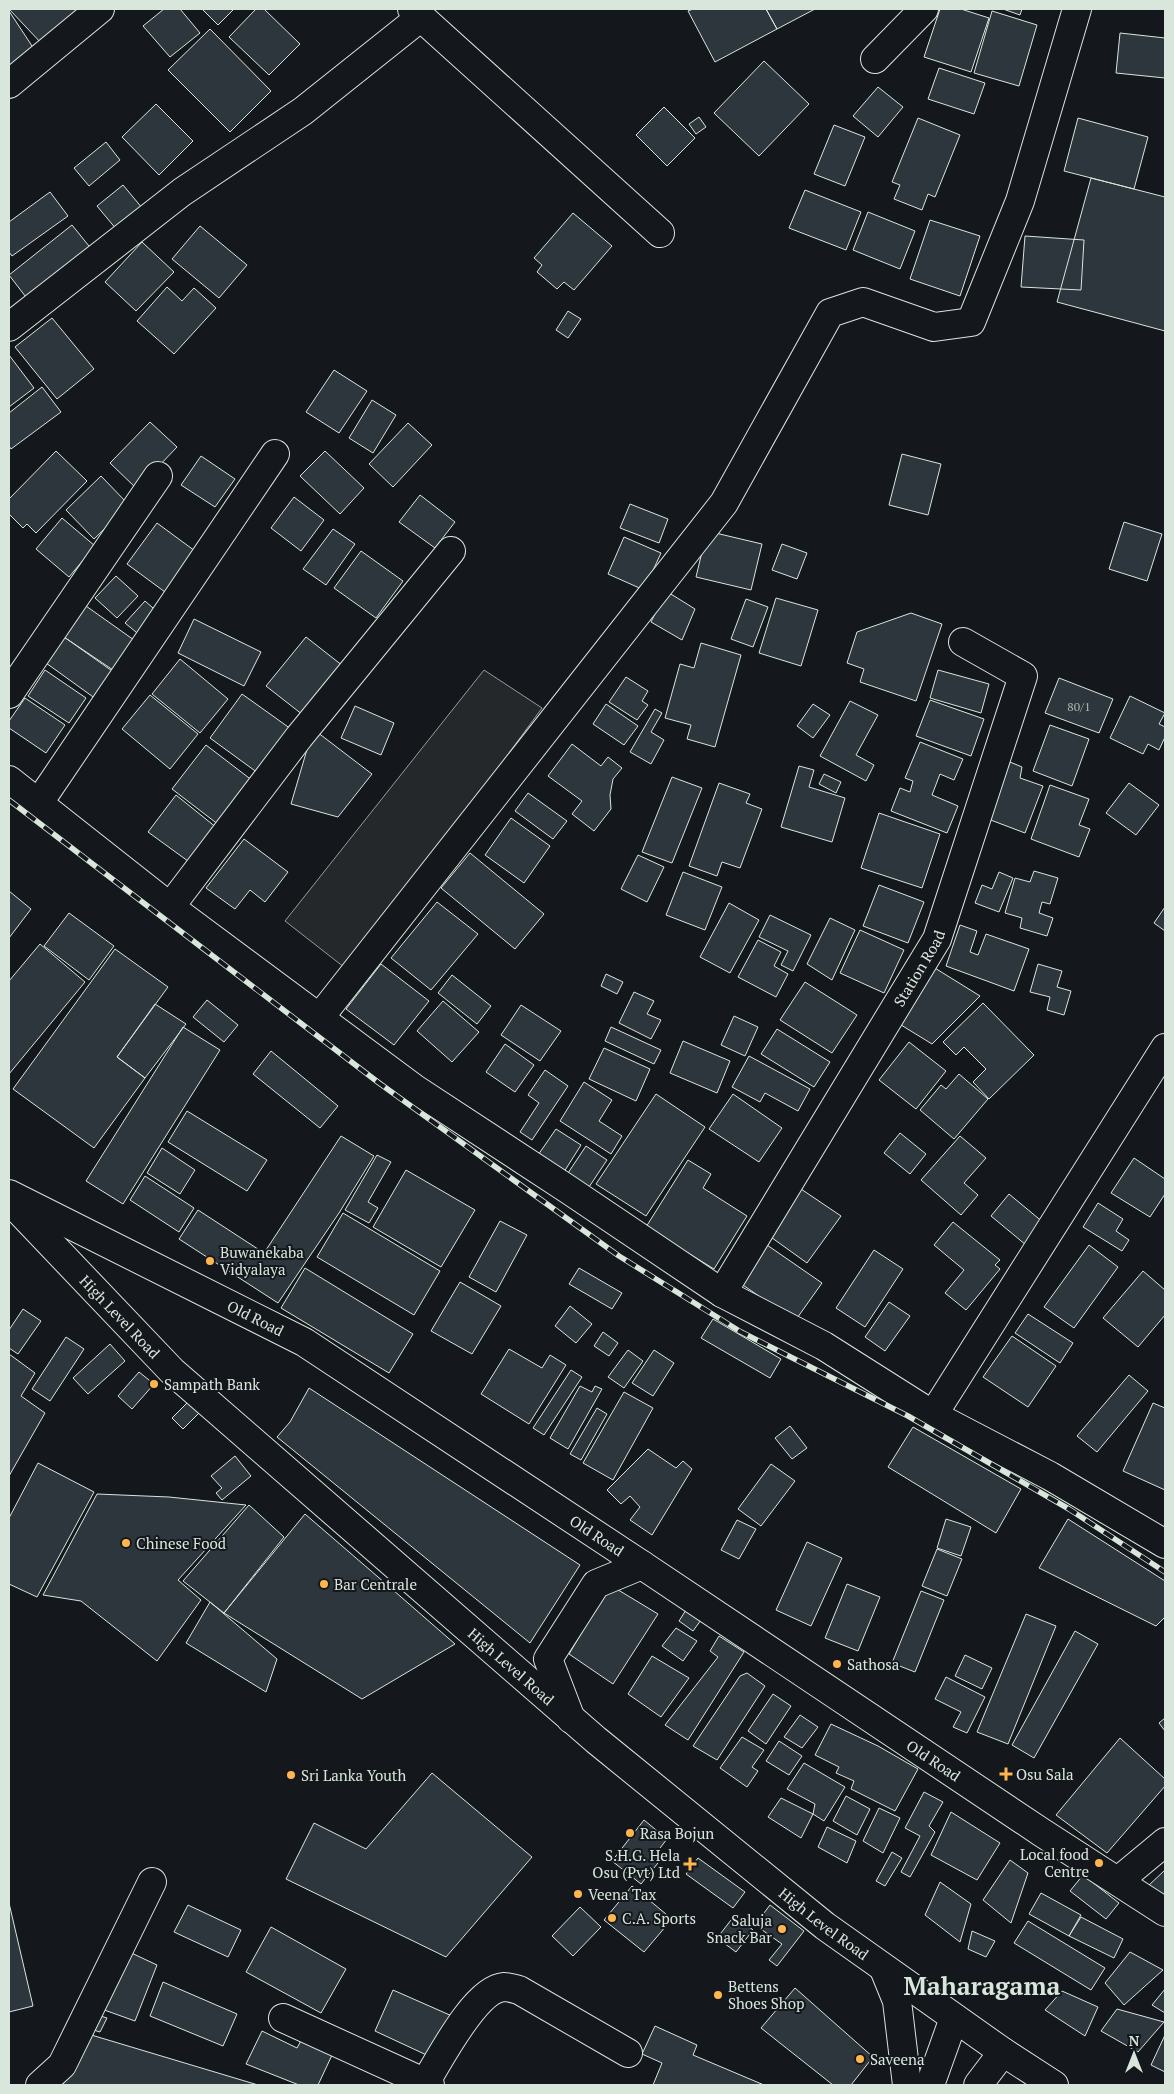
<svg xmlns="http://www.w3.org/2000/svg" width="1174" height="2094" font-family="'PT Serif',serif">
  <rect width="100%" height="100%" fill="#14181c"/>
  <path fill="#24282b" stroke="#939e99" d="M484,670L542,708L349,971L285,921Z"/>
  <path fill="#2c363c" stroke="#d8e6dc" d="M9,9H83L43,45Z
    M164,9H180L200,33L170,57L143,26Z
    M202,9H234L218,25Z
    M256,9H264L300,44L269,75L229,37Z
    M693,9H766L777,29L715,62L688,11Z
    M766,9H815L777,29Z
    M940,9H961L989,18L971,72L924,57Z
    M1003,9H1022L1020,15Z
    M9,11L34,49L9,66Z
    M992,11L1037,25L1019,86L974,73Z
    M210,29L271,91L230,132L168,70Z
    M1120,33L1165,38V78L1116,73Z
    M764,61L809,104L759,156L714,113Z
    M939,68L985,83L974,114L928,99Z
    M878,87L903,107L878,137L853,116Z
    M156,104L193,141L159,175L122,137Z
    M664,107L695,138L667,166L636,135Z
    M699,117L706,127L696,134L689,124Z
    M918,118L960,135L935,197L928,194L922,210L894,199L900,185L892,182Z
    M1078,118L1148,137L1134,189L1064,171Z
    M834,125L865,137L845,186L814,174Z
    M106,142L120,160L89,186L74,168Z
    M1091,178L1165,197V331L1057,302Z
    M123,185L143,209L117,230L97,206Z
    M805,190L861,212L846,250L789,228Z
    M50,192L68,216L12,256L9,252V222Z
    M868,212L915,231L900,269L853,250Z
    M573,213L612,246L574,290L564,282L557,289L537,272L542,265L534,258Z
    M930,220L980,236L960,296L910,279Z
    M72,225L93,251L29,301L9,275Z
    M200,226L247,265L219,298L172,259Z
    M1025,236L1084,240L1081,290L1021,287Z
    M142,242L174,272L136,311L105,282Z
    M167,287L182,301L194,288L216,308L174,354L137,321Z
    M568,311L581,319L568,338L556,330Z
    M52,318L94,369L57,399L15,347Z
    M9,355L34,388L9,407Z
    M334,370L367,391L339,433L306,412Z
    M42,387L61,412L11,449L9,446V413Z
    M372,400L396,415L373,453L349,438Z
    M150,422L177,447L137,489L110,463Z
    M408,423L432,445L393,487L369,464Z
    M56,451L87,481L36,533L27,524L23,528L9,514V499Z
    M325,451L364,488L340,514L300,476Z
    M902,454L941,464L928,515L889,505Z
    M201,456L235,479L215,507L181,485Z
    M101,476L129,505L94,539L66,510Z
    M420,495L455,522L435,548L399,522Z
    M294,497L324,520L301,551L271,528Z
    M630,504L668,519L659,543L620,528Z
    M62,518L95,546L69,577L36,549Z
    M1124,522L1162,534L1147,581L1109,569Z
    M157,523L195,551L165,592L127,564Z
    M333,529L355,544L326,585L303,569Z
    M707,531L762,544L751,590L696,577Z
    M624,537L661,553L644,590L608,574Z
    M782,544L807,553L797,579L772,570Z
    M361,551L403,581L376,618L334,588Z
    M116,576L138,596L117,618L95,598Z
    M666,591L695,609L682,640L651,622Z
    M776,598L818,610L801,666L759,653Z
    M746,599L768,607L753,647L731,639Z
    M145,601L161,615L142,637L125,623Z
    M86,606L134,640L113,670L64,637Z
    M911,613L942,624L916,701L860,682L864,669L847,663L857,632Z
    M194,619L261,652L244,686L178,653Z
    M64,637L115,673L96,699L46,663Z
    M306,637L343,666L303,715L266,686Z
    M701,643L741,655L715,747L687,739L691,725L665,718L680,664L694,668Z
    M180,659L228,699L200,733L152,694Z
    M45,670L86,698L69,723L28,696Z
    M938,670L989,684L981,713L930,698Z
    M626,677L648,691L642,701L648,705L637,720L609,702Z
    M1059,678L1113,699L1099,733L1045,713Z
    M242,694L291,729L258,773L210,738Z
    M150,695L198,734L170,769L122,729Z
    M1130,696L1165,713L1159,724L1165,727V737L1159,750L1148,744L1143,754L1110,738Z
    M25,698L65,725L46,753L9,728V721Z
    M930,700L984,719L971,756L916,736Z
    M850,701L878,715L856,755L874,765L866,781L820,756Z
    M606,704L638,726L624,745L593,724Z
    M813,704L830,715L813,738L797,726Z
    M355,706L394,723L381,755L341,738Z
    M655,709L662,713L651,732L664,740L651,764L630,752Z
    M1050,725L1089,739L1072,786L1033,771Z
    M313,729L372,774L338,817L291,804Z
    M920,742L963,759L954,780L940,774L932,795L958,806L947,833L891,811L900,788L910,792L913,781L905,778Z
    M572,744L601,766L608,757L622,768L613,779L610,795L611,809L594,831L572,814L582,801L548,776Z
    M206,745L253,781L219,825L172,789Z
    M1010,762L1022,767L1020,778L1043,786L1025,833L988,819Z
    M799,766L814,770L809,787L845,798L832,842L781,827Z
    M824,774L841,782L836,793L819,784Z
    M672,777L702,788L672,863L642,852Z
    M719,783L750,794L746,803L762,809L740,868L722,862L717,876L689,866Z
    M1129,783L1159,805L1136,835L1106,813Z
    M1050,785L1089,799L1079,825L1090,829L1079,857L1031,839Z
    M528,793L567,821L553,839L515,811Z
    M176,795L217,828L192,864L148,832Z
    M879,813L940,834L922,888L861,868Z
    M511,818L550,846L524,883L485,855Z
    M244,839L288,872L265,902L250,890L235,909L206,888Z
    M470,853L544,914L515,949L441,888Z
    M638,855L664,867L647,902L621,889Z
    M1034,871L1058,878L1050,904L1042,902L1039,913L1053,918L1047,936L1020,928L1022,918L1005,913L1015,878L1030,882Z
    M683,872L722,887L705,930L666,915Z
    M999,872L1013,878L999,912L975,903L982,885L992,889Z
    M879,885L924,902L908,943L863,926Z
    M9,891L31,909L9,938Z
    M437,902L478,934L431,990L391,958Z
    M729,903L759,920L730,973L700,957Z
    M1165,907V931L1154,923Z
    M69,913L114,946L89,980L44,946Z
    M770,915L811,935L793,971L781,965L788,951L759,937Z
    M830,918L855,930L832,980L807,964Z
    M960,925L977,931L970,952L978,955L986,934L1029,949L1014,991L946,966Z
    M860,930L904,950L884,993L840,973Z
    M758,940L781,952L774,966L788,974L776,997L738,977Z
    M40,944L85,982L9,1074V981Z
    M115,949L168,987L117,1057L145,1078L94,1148L13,1089Z
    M381,964L429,1001L394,1045L346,1009Z
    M1038,964L1062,971L1057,987L1071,991L1064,1015L1047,1010L1050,997L1030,992Z
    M930,965L980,996L932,1044L893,1020Z
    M606,974L623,982L617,994L601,986Z
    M452,975L491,1006L477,1024L438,993Z
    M805,982L857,1015L832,1053L780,1020Z
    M634,992L654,1001L647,1014L661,1020L651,1039L619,1023Z
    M207,1000L238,1025L224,1042L193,1017Z
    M443,1001L479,1032L452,1062L417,1031Z
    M983,1003L1034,1055L989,1099L973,1082L986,1069L964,1047L956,1055L943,1042Z
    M155,1004L186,1024L145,1078L117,1057Z
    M521,1005L561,1031L540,1061L501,1035Z
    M734,1016L758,1027L745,1056L721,1045Z
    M183,1027L220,1050L123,1204L86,1181Z
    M611,1027L661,1050L654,1064L605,1041Z
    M777,1029L830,1062L814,1087L761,1054Z
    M683,1041L730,1061L717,1093L670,1073Z
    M909,1042L946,1071L916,1109L879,1080Z
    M505,1044L534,1065L515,1092L486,1072Z
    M604,1048L650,1069L636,1101L589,1079Z
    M271,1051L338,1106L320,1128L253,1074Z
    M749,1056L810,1089L798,1111L765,1093L760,1102L732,1087Z
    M545,1070L568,1086L532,1140L520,1132L539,1103L528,1095Z
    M959,1074L988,1099L954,1139L920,1110L941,1085L946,1089Z
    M584,1082L612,1100L599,1121L622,1136L611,1154L560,1121Z
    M656,1094L705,1127L646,1216L596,1184Z
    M733,1094L782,1128L759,1162L709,1129Z
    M187,1111L267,1160L247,1191L168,1142Z
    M556,1129L581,1145L562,1175L536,1158Z
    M900,1133L926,1154L910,1174L884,1153Z
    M341,1136L374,1156L339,1213L278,1303L179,1239L198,1210L264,1253Z
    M960,1136L986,1158L964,1183L978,1195L961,1215L921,1180Z
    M586,1146L607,1160L587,1190L566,1176Z
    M162,1148L195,1170L180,1194L147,1173Z
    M377,1155L391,1162L368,1202L378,1208L369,1223L345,1210Z
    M1134,1158L1165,1179V1194L1150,1217L1111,1193Z
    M688,1160L711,1174L703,1188L747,1216L714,1269L646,1227Z
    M406,1170L475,1210L441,1267L373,1227Z
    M145,1176L194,1208L179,1232L130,1200Z
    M801,1189L841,1216L807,1263L768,1235Z
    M1009,1194L1044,1223L1026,1245L991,1216Z
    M1098,1203L1123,1219L1116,1231L1129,1240L1122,1251L1083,1227Z
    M343,1213L440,1271L414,1315L317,1257Z
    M500,1221L527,1235L496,1292L469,1277Z
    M953,1222L1000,1260L995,1265L1000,1269L966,1310L945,1293L964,1270L934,1245Z
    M767,1245L822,1283L795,1321L740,1283Z
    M1089,1245L1118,1267L1074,1328L1044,1307Z
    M874,1250L903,1269L865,1327L836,1308Z
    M305,1268L413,1334L389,1373L281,1308Z
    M579,1268L622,1293L612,1309L569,1284Z
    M1143,1271L1165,1290V1315L1138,1347L1103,1318Z
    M460,1282L501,1306L472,1354L431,1331Z
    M889,1302L910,1316L885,1351L865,1337Z
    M570,1306L592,1324L576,1343L555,1326Z
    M23,1309L41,1321L18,1354L9,1348V1330Z
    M1028,1314L1073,1343L1060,1363L1015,1333Z
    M713,1319L781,1359L770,1378L701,1338Z
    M603,1332L618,1343L609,1356L594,1346Z
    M1012,1336L1056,1366L1028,1407L983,1377Z
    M66,1337L84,1349L50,1401L32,1389Z
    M110,1344L125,1361L88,1394L73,1378Z
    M509,1349L542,1368L550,1355L566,1365L529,1424L481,1394Z
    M628,1350L643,1361L624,1388L608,1377Z
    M654,1350L674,1363L653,1396L632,1383Z
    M9,1354L35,1373L21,1396L45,1413L9,1476Z
    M571,1370L582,1377L544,1435L533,1428Z
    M139,1372L154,1384L132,1409L118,1396Z
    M1129,1375L1148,1391L1097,1452L1077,1436Z
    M580,1386L592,1392L595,1386L602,1389L568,1449L550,1438Z
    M309,1388L580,1565L530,1643L277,1437L290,1422Z
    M624,1392L653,1408L613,1480L583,1463Z
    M189,1401L200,1412L183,1429L172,1418Z
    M1153,1403L1165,1408V1490L1123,1471Z
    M597,1408L607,1414L581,1460L570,1454Z
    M790,1426L807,1448L792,1459L775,1438Z
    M913,1427L1021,1489L996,1533L888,1467Z
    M648,1449L676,1468L683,1461L692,1469L652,1535L630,1520L640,1507L630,1496L621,1504L607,1490Z
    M235,1456L251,1476L222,1500L216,1493L222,1488L211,1476Z
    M38,1463L94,1492L37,1597L9,1584V1518Z
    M771,1464L795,1481L761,1526L738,1509Z
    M97,1494L169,1497L246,1505L178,1580L201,1600L157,1661L81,1601L43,1595Z
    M249,1505L284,1537L224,1613L183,1581Z
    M305,1514L385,1583L455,1644L362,1699L224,1613Z
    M946,1519L971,1527L961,1556L937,1548Z
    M1068,1519L1165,1581V1617L1156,1626L1039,1568Z
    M737,1520L756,1529L739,1559L721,1550Z
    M807,1542L842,1558L811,1626L776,1610Z
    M937,1549L962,1559L947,1596L922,1586Z
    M847,1584L880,1597L858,1651L825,1638Z
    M610,1585L658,1614L613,1684L569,1654Z
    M921,1591L944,1600L915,1672L892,1663Z
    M210,1602L277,1659L266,1692L186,1643Z
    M686,1610L701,1620L693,1631L679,1621Z
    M1026,1614L1056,1626L1008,1744L977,1732Z
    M676,1628L697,1641L683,1661L662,1646Z
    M1075,1631L1098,1644L1034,1758L1012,1745Z
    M719,1636L744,1652L688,1740L665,1725L718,1657L710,1651Z
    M965,1655L992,1668L982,1689L955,1676Z
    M652,1656L689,1678L661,1717L628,1694Z
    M747,1673L765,1686L717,1760L693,1746L740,1676Z
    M946,1677L985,1697L967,1733L953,1727L961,1712L935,1699Z
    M773,1694L791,1706L766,1744L748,1731Z
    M800,1715L818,1727L802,1748L784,1737Z
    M1165,1718V1731L1159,1723Z
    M831,1724L878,1746L918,1769L895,1811L851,1789L854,1781L836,1773L839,1767L815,1755Z
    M742,1737L764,1750L752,1767L758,1771L747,1787L720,1768Z
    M1120,1738L1165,1779V1786L1107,1853L1056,1815Z
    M779,1741L802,1756L789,1775L766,1761Z
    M804,1763L845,1787L824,1821L813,1814L815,1804L787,1789Z
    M432,1773L532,1857L446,1957L286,1879L314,1823L366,1849Z
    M924,1792L943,1802L929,1826L935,1832L910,1877L901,1872L920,1836L905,1828Z
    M846,1796L870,1809L857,1835L833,1821Z
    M781,1798L813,1814L801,1838L768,1817Z
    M879,1808L900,1818L883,1853L863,1841Z
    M951,1812L1000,1843L977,1880L931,1855Z
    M644,1820L667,1839L657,1852L662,1858L641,1884L612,1861Z
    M827,1827L856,1841L847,1863L818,1847Z
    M892,1852L902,1858L885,1886L876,1881Z
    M698,1858L745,1892L733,1908L686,1874Z
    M1010,1860L1028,1873L1011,1923L983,1900Z
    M1165,1870V1901L1148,1886Z
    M1083,1875L1119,1903L1106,1919L1070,1891Z
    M940,1882L971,1904L960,1942L925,1915Z
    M632,1886L672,1919L644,1952L604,1920Z
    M1041,1893L1081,1915L1069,1936L1029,1914Z
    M9,1903L33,2006L9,2012Z
    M188,1905L241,1930L228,1957L174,1932Z
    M770,1905L804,1931L777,1966L769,1960L782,1944L755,1925Z
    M580,1907L601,1927L573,1956L552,1936Z
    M735,1915L753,1930L736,1952L717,1938Z
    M1081,1917L1123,1939L1114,1958L1069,1936Z
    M1028,1921L1105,1968L1091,1990L1014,1943Z
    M271,1927L346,1969L321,2013L246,1972Z
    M972,1931L995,1941L986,1957L968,1949Z
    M125,1950L157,1965L135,2021L96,2007Z
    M1130,1952L1163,1970L1124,2005L1105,1983Z
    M163,1982L237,2014L223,2046L150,2016Z
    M795,1988L873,2057L851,2085H833L761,2028Z
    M1165,1989V2013L1152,2005Z
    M393,1990L452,2016L433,2058L375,2031Z
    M1062,1991L1098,2007L1085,2036L1045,2010Z
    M1117,2009L1164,2022L1138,2052L1101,2031Z
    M84,2011L107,2018L100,2032L78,2025Z
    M655,2026L697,2045L693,2055L764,2085H653L662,2063L642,2054Z
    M78,2031L258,2085H61Z
    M262,2031L297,2048L303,2037L333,2053L318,2085H299L246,2064Z
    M1165,2035V2072L1151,2065Z"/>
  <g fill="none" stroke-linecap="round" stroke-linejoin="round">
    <defs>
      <g id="minor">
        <path d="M412,9L660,233"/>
        <path d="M875,59L924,9"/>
        <path d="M9,84L100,9"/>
        <path d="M9,327L182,192L303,111L421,17"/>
        <path d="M9,694L158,476"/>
        <path d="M9,780L170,907L415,1089L569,1190L722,1293L824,1346L933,1415L1050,1476L1165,1544"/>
        <path d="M38,804L275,454"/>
        <path d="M170,907L299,737L451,551"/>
        <path d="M320,1017L724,503L830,313L863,302L934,327L971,322L1020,201L1077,9"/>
        <path id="s1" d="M722,1293L937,939L1023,676L963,642"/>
        <path d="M933,1415L1165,1048"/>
        <path d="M283,2018L430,2085"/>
        <path d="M425,2083C440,2059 475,1989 504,1987C509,1987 515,1989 519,1990L628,2053"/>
        <path d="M40,2085L62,2065L152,1882"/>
      </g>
      <g id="major">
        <path id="s2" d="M9,1194L304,1342L642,1565L1041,1832L1165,1912"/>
        <path d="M571,1719L548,1659L596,1584L642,1565"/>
        <path d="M1118,1881L1165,1842"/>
        <path d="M930,2085L954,2018"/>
        <path d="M978,2085L1003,2052"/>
      </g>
      <g id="highway">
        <path id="s3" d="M9,1200L172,1371L596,1740L825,1926L1003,2052L1054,2085"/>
        <path d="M884,1969L897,2001L907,2085"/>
      </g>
    </defs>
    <use href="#minor" stroke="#d8e6dc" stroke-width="30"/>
    <use href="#major" stroke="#d8e6dc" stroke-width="30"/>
    <use href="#highway" stroke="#d8e6dc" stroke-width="30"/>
    <use href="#minor" stroke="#14181c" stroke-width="28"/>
    <use href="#major" stroke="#14181c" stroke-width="28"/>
    <use href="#highway" stroke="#14181c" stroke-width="28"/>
    <defs>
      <path id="rail" d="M9,800L379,1083L619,1256L741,1332L908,1416L1069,1509L1165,1572"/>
    </defs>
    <use href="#rail" stroke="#d8e6dc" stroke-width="5.5"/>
    <use href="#rail" stroke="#14181c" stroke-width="4" stroke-dasharray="11" stroke-linecap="butt"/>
  </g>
  <g fill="#ffb74d" stroke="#14181c" stroke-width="2">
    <circle cx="210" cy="1261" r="5"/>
    <circle cx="154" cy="1384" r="5"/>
    <circle cx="126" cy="1543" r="5"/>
    <circle cx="324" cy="1584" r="5"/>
    <circle cx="837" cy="1664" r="5"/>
    <path d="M1003.5 1766.5h5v5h5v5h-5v5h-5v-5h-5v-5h5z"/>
    <circle cx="291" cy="1775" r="5"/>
    <circle cx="630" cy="1833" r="5"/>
    <circle cx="1099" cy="1863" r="5"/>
    <path d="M687.5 1856.5h5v5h5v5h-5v5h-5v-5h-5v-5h5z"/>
    <circle cx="578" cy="1894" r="5"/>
    <circle cx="612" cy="1918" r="5"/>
    <circle cx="782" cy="1929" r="5"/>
    <circle cx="718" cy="1995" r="5"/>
    <circle cx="860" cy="2059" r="5"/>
  </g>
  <g text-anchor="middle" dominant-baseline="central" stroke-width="4" stroke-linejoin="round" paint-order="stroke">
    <g font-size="12" fill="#adbab4">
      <text x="1079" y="706">80/1</text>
    </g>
    <g font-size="15" fill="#d8e6dc" stroke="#14181c">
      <text stroke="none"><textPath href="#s1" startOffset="380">Station Road</textPath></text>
      <text stroke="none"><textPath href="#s3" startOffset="161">High Level Road</textPath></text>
      <text stroke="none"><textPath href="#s2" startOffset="276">Old Road</textPath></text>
      <text stroke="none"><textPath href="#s2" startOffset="681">Old Road</textPath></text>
      <text stroke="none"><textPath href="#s3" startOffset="686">High Level Road</textPath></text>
      <text stroke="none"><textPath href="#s2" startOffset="1086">Old Road</textPath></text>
      <text stroke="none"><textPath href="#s3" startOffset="1091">High Level Road</textPath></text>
    </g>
    <g font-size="15" fill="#d8e6dc" stroke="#14181c" text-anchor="start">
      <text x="220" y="1252">Buwanekaba<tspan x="220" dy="17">Vidyalaya</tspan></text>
      <text x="164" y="1384">Sampath Bank</text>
      <text x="136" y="1543">Chinese Food</text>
      <text x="334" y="1584">Bar Centrale</text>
      <text x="847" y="1664">Sathosa</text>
      <text x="1016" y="1774">Osu Sala</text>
      <text x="301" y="1775">Sri Lanka Youth</text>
      <text x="640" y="1833">Rasa Bojun</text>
      <text x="1089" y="1854" text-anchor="end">Local food<tspan x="1089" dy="17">Centre</tspan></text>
      <text x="680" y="1855" text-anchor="end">S.H.G. Hela<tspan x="680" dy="17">Osu (Pvt) Ltd</tspan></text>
      <text x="588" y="1894">Veena Tax</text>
      <text x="622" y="1918">C.A. Sports</text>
      <text x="772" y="1920" text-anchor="end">Saluja<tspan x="772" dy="17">Snack Bar</tspan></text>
      <text x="728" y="1986">Bettens<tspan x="728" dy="17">Shoes Shop</tspan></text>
      <text x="870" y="2059">Saveena</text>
    </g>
    <g font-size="25" font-weight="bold" fill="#d8e6dc" stroke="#14181c">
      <text x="982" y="1985">Maharagama</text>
    </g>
  </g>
  <rect width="1174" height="2094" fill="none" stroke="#d8e6dc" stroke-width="20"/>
  <g transform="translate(1134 2054)" stroke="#14181c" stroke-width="4" paint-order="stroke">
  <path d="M0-4L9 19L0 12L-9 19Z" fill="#d8e6dc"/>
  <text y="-8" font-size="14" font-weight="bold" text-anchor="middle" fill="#d8e6dc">N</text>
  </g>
</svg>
